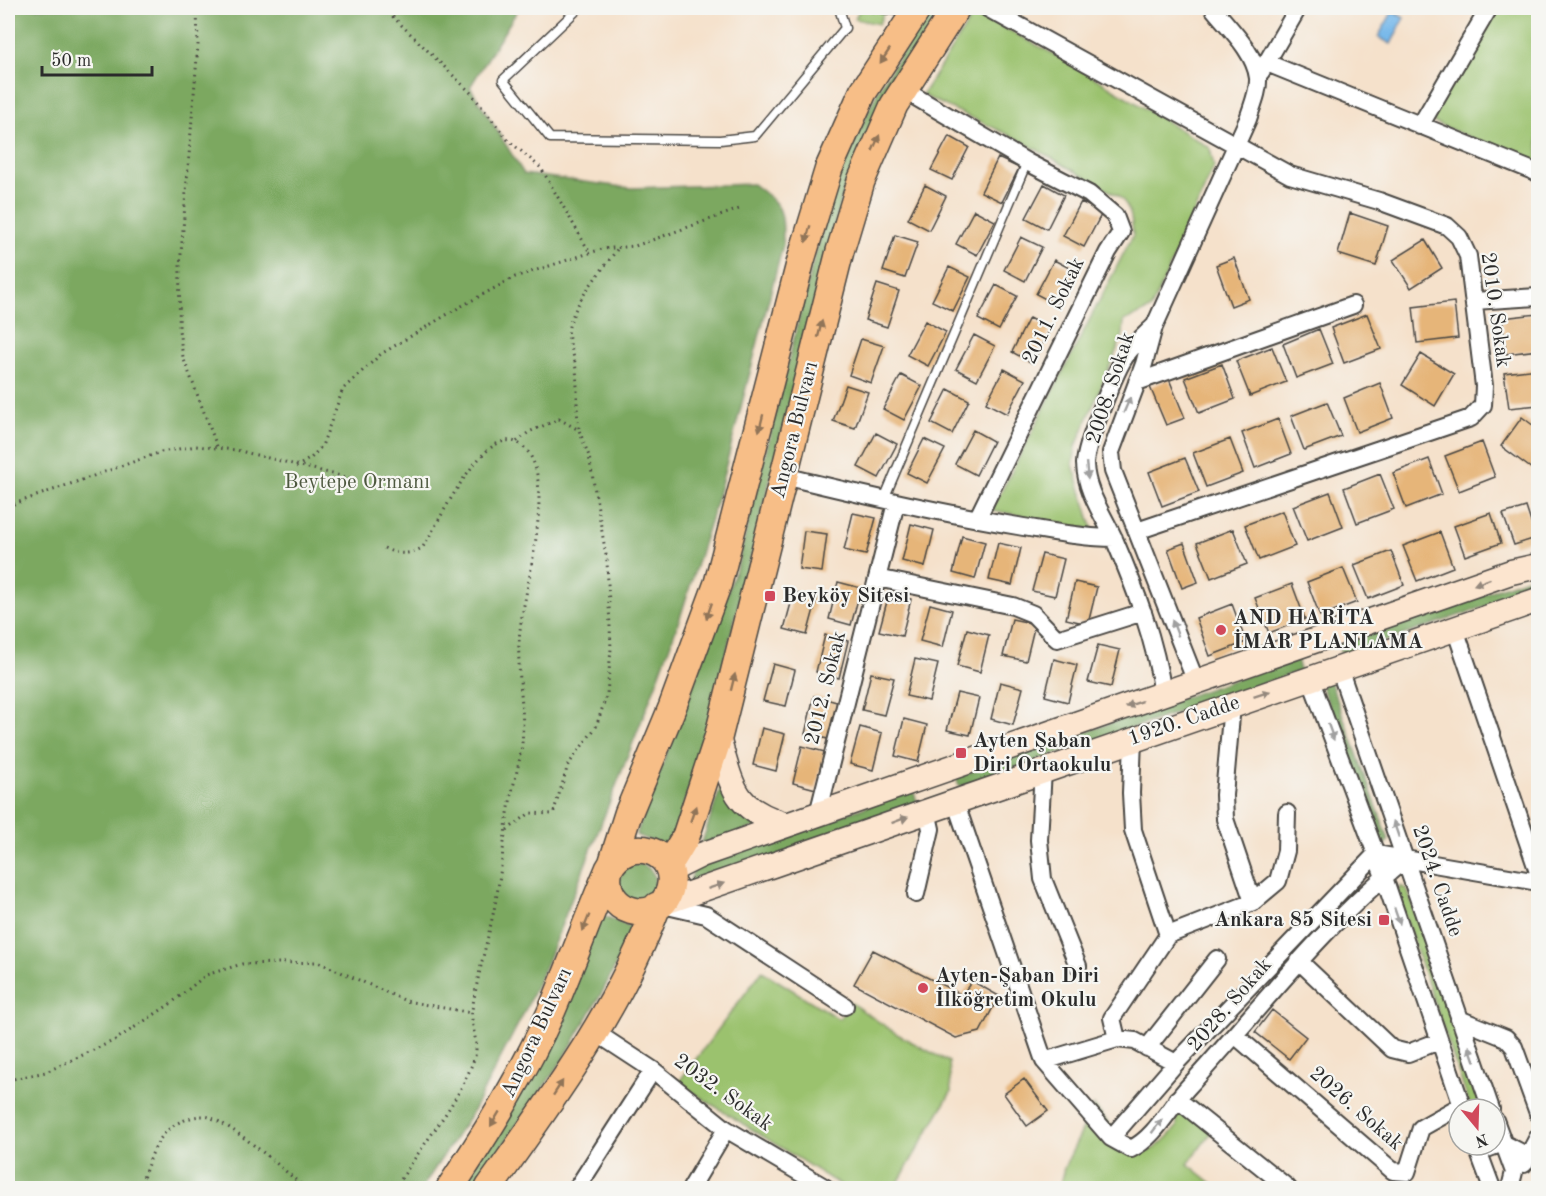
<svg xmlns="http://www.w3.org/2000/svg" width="1546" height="1196" font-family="'Old Standard TT',serif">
  <rect width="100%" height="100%" fill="#f6f6f2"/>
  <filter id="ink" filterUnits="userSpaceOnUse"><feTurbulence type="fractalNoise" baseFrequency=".0167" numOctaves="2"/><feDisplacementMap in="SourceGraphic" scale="12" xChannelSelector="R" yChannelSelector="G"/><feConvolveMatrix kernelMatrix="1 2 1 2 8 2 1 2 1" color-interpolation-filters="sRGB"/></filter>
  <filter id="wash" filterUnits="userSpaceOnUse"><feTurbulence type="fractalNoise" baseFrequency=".008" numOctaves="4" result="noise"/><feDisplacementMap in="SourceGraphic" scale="24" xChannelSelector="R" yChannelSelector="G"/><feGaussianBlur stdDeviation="1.35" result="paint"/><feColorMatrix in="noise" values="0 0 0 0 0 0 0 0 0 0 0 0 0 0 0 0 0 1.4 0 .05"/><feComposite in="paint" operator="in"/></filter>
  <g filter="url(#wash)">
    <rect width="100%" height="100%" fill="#f5e1cb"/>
    <path fill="#9bc26e" stroke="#63764c" stroke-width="1.5" d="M860,8L885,9L879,24L855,19Z
      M1497,8H1538V166L1433,122L1435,110Z
      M975,12L1074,65L1210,148L1214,167L1151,309L1124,321L1123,335L1076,446L1073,465L1093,530L992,510L1133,235C1132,218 1131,206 1117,195L1016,138L922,95Z
      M1400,886L1407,889L1484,1109H1471L1397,894Z
      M762,971L839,1019L851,1003L897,1034L949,1062L951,1092L895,1188H845L678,1083Z
      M1192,1100L1218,1123L1188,1164L1218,1188H1059L1064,1168L1094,1106L1133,1152C1154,1156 1164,1140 1177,1127L1176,1113L1186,1101Z"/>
    <path fill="#7ca861" stroke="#546a46" stroke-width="1.5" d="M8,8H519L470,87L524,174L631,188L753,184C783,207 783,207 783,245L718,496L681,615L656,684L547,962L524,1013L473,1111L422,1188H8Z
      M930,8H941L851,173L843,192L705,737L670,849L636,835L738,564L812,266L838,178L877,92Z
      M1538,574V588L1349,654L1340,651L1339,645Z
      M1297,658L1300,671L959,787L956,777Z
      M1330,681L1389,840L1385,844L1380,843L1321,685Z
      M723,781L763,824L700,848Z
      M913,790L918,804L688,888L694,868Z
      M619 882a18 18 0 1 1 36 0a18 18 0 1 1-36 0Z
      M602,915L634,928L603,991L564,1058L473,1188H463Z"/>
    <path fill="#75b7ea" stroke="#50718a" stroke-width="1.5" d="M1393,11L1404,18L1391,44L1378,37Z"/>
    <g id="blocks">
      <path fill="#e6b579" d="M949,136L969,147L952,180L931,170Z
        M998,158L1019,168L1002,202L981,192Z
        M1044,184L1064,195L1047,229L1026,218Z
        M925,185L946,196L929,230L908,219Z
        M1081,202L1102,213L1084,247L1063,236Z
        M974,210L995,221L977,255L956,244Z
        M1350,213L1388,226L1376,266L1338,254Z
        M895,235L918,242L905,278L883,271Z
        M1021,237L1042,247L1025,281L1004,270Z
        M1425,240L1442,268L1411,288L1393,260Z
        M1234,258L1249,299L1231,306L1216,265Z
        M1054,260L1075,271L1057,305L1036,294Z
        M949,267L970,277L953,311L932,301Z
        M877,284L899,291L887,327L865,320Z
        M996,285L1017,296L999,330L978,319Z
        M1454,302L1458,338L1417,343L1413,307Z
        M1367,314L1381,349L1344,363L1331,328Z
        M1538,314V350L1506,354L1502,318Z
        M1029,318L1050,329L1032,363L1012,352Z
        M925,321L946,332L928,366L907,355Z
        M1319,329L1333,364L1296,378L1283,344Z
        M974,335L995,346L977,380L956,369Z
        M861,339L884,346L871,383L849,375Z
        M1272,347L1286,382L1250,396L1236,361Z
        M1421,354L1454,374L1435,406L1402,385Z
        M1222,364L1235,399L1199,413L1185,378Z
        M1004,369L1025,380L1007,414L986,403Z
        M1538,369V405L1509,408L1504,373Z
        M901,375L922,386L904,420L883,409Z
        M1169,379L1185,418L1166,425L1150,387Z
        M1380,383L1393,418L1357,432L1344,398Z
        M846,385L868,392L855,428L833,421Z
        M948,389L969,400L952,434L931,423Z
        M1327,402L1341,436L1304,450L1291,416Z
        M1522,417L1538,429V460L1532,469L1501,446Z
        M1278,419L1291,454L1255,468L1242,433Z
        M973,430L993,441L976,475L955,464Z
        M876,433L897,444L879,478L858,467Z
        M924,439L945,449L927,483L907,473Z
        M1230,439L1243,473L1206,487L1193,453Z
        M1482,442L1495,477L1459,491L1445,456Z
        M1185,458L1199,492L1162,506L1149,472Z
        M1429,459L1442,494L1406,508L1393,473Z
        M1380,474L1394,509L1357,523L1344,488Z
        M1330,492L1343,527L1307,541L1293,506Z
        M1526,507L1536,538L1514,545L1503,514Z
        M1282,511L1295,546L1259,560L1245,525Z
        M853,513L876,518L866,555L844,550Z
        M1491,513L1501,543L1465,556L1454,526Z
        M911,524L934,530L925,567L902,561Z
        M1233,529L1247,564L1211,578L1197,543Z
        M804,531L827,534L822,572L799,569Z
        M1440,532L1453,567L1417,581L1403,546Z
        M962,536L985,542L975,579L953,573Z
        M998,543L1021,548L1012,585L989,580Z
        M1184,543L1198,582L1182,588L1168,549Z
        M1391,551L1404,585L1368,599L1354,565Z
        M1042,554L1064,559L1055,596L1032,591Z
        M1343,568L1357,602L1320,616L1307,582Z
        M838,582L861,588L851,625L829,619Z
        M1075,582L1097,587L1088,624L1066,619Z
        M1292,584L1305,619L1269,633L1255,598Z
        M794,592L817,598L807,635L784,629Z
        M889,594L911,599L902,636L879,631Z
        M930,604L952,610L943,647L920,641Z
        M1232,604L1246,642L1210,656L1196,618Z
        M1012,619L1035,624L1026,661L1003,656Z
        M967,629L989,635L980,672L957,666Z
        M825,635L848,641L839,678L816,672Z
        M1098,645L1120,650L1111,687L1088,682Z
        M915,659L938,664L929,701L906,696Z
        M1054,659L1077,665L1068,702L1045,696Z
        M773,664L795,670L786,706L763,701Z
        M871,673L894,678L884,715L862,710Z
        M1000,682L1023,688L1013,725L991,719Z
        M957,693L979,698L970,735L947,730Z
        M814,696L837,702L828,739L805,734Z
        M904,719L927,725L918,762L895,756Z
        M860,727L882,733L873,770L850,764Z
        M762,728L785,734L776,771L753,765Z
        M802,746L825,752L816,789L793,783Z
        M873,950L962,995L972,981L999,996L980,1032L956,1038L854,984Z
        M1272,1010L1306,1037L1289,1059L1255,1032Z
        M1024,1079L1048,1111L1027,1126L1004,1094Z"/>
    </g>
  </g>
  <g filter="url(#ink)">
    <use href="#blocks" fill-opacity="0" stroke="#494643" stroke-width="1.5"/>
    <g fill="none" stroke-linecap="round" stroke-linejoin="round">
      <defs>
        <path id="lane" d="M579,8L503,80L550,138L720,140L755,136L845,28L839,8
          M874,8L911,12
          M884,499L1027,162"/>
        <path id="street" d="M987,8L1290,175L1379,201L1447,226L1459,237L1468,256L1484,386L1483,405L1471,418L1137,531
          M1267,63L1538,173
          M1261,72L1298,8
          M902,89L1027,162L1089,194L1115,216L1121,232L1108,252L977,519
          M1420,126L1489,8
          M1474,301L1538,297
          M1153,327C1144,336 1134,344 1127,354C1116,368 1085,447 1085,464C1086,493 1104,515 1115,541C1136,590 1155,640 1163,694
          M1137,382L1353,305
          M784,476C862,495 939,513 1018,526C1050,531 1082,538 1114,538
          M877,578L1013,606L1033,614L1057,639L1143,612
          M1455,629L1538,872
          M1339,668L1491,1109
          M1310,678L1376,854L1463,1109
          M1196,682L1113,471L1111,452L1144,364L1154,327L1248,119C1252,106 1259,91 1258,78C1255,52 1228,27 1213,8
          M1232,705L1224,795L1225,819L1253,902
          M1133,739L1131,793L1133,830L1168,935
          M1043,770L1039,840L1043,879L1078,966
          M955,801L1044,1061
          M818,814L896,503
          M916,894L931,829L927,811
          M663,905L706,915L845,1006
          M1299,961L1392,1049L1408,1053L1439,1041
          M1459,1019L1506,1038L1514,1047L1538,1113
          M595,1032L653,1070L726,1129L826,1188
          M1236,1036L1393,1171L1407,1172L1421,1128L1462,1105
          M1117,1039L1112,1018L1168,935L1253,902L1278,881L1286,851L1287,813
          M1147,1048L1217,959
          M1176,1063L1135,1041L1117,1039L1044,1061L1111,1138L1131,1149C1156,1137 1170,1106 1189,1086C1260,1009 1324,924 1406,859
          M1177,1099L1288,1188
          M1495,1120L1514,1172L1510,1188
          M1111,1138L1176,1063L1376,854L1538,882
          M1476,1145L1492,1188
          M1479,1152L1503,1143L1528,1156
          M1524,1164L1538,1137
          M577,1188L653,1070
          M691,1188L726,1129"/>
        <path id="secondary" d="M718,738C733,788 733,809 787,825
          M669,871L701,855L1511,572L1538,566
          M660,904L1538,600"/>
        <path id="primary" d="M613,861L628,814L672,708L718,583L801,260L829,168L863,92L918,8
          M668,866L686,836L718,738L840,251L861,181L894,105L956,8
          M450,1188C488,1131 524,1073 552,1010C572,963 589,916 609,869C627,833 680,850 670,889C659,929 598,913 609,869
          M489,1188C552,1099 619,1009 657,906"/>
      </defs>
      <use href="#lane" stroke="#494643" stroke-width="11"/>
      <use href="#street" stroke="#494643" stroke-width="20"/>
      <use href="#secondary" stroke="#494643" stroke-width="27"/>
      <use href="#primary" stroke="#494643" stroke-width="30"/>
      <path stroke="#494643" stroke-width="3" stroke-dasharray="1.5 4.5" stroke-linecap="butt" d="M197,8L198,45L180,266L179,330L183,357L218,449
        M384,8L470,92L508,140L541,168L590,253
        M579,428C575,406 579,385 575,363C573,350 565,336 570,323C579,295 602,271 618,248
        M296,467L311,458L322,446L343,389L381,354L458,308L515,277L602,249L635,246L742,208
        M8,506L161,452L196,446L236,450L353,479
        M384,548C398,555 408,555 422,548C438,527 484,418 521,445C560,473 524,590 520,630C515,671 527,711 521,752C518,769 513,785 510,802C504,834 502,867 496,900C489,936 478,973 472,1010C470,1024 479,1042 475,1056C459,1105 421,1144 396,1188
        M507,830L530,813L553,814L568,765L596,727L607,694L611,649L607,561L589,456L579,430L559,419L529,432L515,443
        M8,1080L46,1072L115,1040L169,1005L206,975L242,964L318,962L406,1001L472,1013
        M139,1188C147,1170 152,1145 167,1131C175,1122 198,1113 209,1117C236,1127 283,1169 305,1188"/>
      <use href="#lane" stroke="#fff" stroke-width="8"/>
      <use href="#street" stroke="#fff" stroke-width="16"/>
      <use href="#secondary" stroke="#fce5cf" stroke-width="24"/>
      <use href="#primary" stroke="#f7be87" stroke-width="27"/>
    </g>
    <defs><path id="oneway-solid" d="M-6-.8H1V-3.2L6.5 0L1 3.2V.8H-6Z" transform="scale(1.5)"/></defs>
    <g fill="#917459">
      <use href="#oneway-solid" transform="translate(885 56) rotate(124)"/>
      <use href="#oneway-solid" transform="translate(876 143) rotate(-66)"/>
      <use href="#oneway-solid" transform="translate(808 234) rotate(105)"/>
      <use href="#oneway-solid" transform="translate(820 329) rotate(-76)"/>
      <use href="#oneway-solid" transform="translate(761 423) rotate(104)"/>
      <use href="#oneway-solid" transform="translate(709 611) rotate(109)"/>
      <use href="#oneway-solid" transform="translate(733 682) rotate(-76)"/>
      <use href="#oneway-solid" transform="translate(693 814) rotate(-71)"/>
      <use href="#oneway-solid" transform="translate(586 923) rotate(112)"/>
      <use href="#oneway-solid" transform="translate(558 1088) rotate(-57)"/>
      <use href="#oneway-solid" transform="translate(495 1119) rotate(121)"/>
    </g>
    <g fill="#a0a0a0">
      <use href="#oneway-solid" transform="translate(1127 405) rotate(-67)"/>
      <use href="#oneway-solid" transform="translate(1087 471) rotate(84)"/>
      <use href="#oneway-solid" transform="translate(1175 628) rotate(-111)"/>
      <use href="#oneway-solid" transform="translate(1331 732) rotate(70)"/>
      <use href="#oneway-solid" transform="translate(1396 829) rotate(-109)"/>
      <use href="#oneway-solid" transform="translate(1397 916) rotate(71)"/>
      <use href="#oneway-solid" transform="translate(1472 1054) rotate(-109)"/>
      <use href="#oneway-solid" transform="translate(1157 1126) rotate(-53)"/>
    </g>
    <g fill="#94887d">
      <use href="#oneway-solid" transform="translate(1482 582) rotate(160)"/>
      <use href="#oneway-solid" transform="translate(1262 694) rotate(-19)"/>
      <use href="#oneway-solid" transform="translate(1134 704) rotate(161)"/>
      <use href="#oneway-solid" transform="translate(900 820) rotate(-20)"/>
      <use href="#oneway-solid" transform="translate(716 886) rotate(-19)"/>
    </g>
  </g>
  <g fill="#d1495b" stroke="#f6f6f2" stroke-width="2">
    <rect x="764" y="590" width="12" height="12" rx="3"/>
    <circle cx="1221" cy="630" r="6"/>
    <rect x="955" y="747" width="12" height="12" rx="3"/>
    <rect x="1378" y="914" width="12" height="12" rx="3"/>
    <circle cx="923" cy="988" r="6"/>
  </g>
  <g text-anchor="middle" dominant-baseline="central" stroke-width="4.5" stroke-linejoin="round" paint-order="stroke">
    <g font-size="21" fill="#2b2b2b" stroke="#f6f6f2">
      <text transform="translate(1495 310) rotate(82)">2010. Sokak</text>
      <text transform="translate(1054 311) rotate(-64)">2011. Sokak</text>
      <text transform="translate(1111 388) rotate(-72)">2008. Sokak</text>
      <text transform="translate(795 430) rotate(-76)">Angora Bulvarı</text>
      <text transform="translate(826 688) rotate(-76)">2012. Sokak</text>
      <text transform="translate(1184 721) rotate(-19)">1920. Cadde</text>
      <text transform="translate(1437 881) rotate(71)">2024. Cadde</text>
      <text transform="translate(1230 1005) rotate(-49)">2028. Sokak</text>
      <text transform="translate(537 1033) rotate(-65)">Angora Bulvarı</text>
      <text transform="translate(723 1093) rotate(36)">2032. Sokak</text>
      <text transform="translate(1356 1109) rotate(41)">2026. Sokak</text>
    </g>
    <g font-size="21" fill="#4d583f" stroke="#f6f6f2">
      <text x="357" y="482">Beytepe Ormanı</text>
    </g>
    <g font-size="21" font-weight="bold" fill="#2b2b2b" stroke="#f6f6f2" text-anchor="start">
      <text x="782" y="596">Beyköy Sitesi</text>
      <text x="1233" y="618">AND HARİTA<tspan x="1233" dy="24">İMAR PLANLAMA</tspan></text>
      <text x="973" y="741">Ayten Şaban<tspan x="973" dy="24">Diri Ortaokulu</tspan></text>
      <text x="1372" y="920" text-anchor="end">Ankara 85 Sitesi</text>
      <text x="935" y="976">Ayten-Şaban Diri<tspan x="935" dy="24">İlköğretim Okulu</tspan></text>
    </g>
  </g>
  <rect width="1546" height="1196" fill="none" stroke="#f6f6f2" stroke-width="30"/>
  <g transform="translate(1477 1127) rotate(161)"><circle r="28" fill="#f6f6f2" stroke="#a5a5a2" stroke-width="1.5"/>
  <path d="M0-4.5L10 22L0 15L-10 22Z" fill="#d1495b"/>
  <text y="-9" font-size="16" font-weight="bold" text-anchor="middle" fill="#2b2b2b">N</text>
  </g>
  <path d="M42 66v9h110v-9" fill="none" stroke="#2b2b2b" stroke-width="3"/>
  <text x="51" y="66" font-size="18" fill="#2b2b2b" stroke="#f6f6f2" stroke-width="4.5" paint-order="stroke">50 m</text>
</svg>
